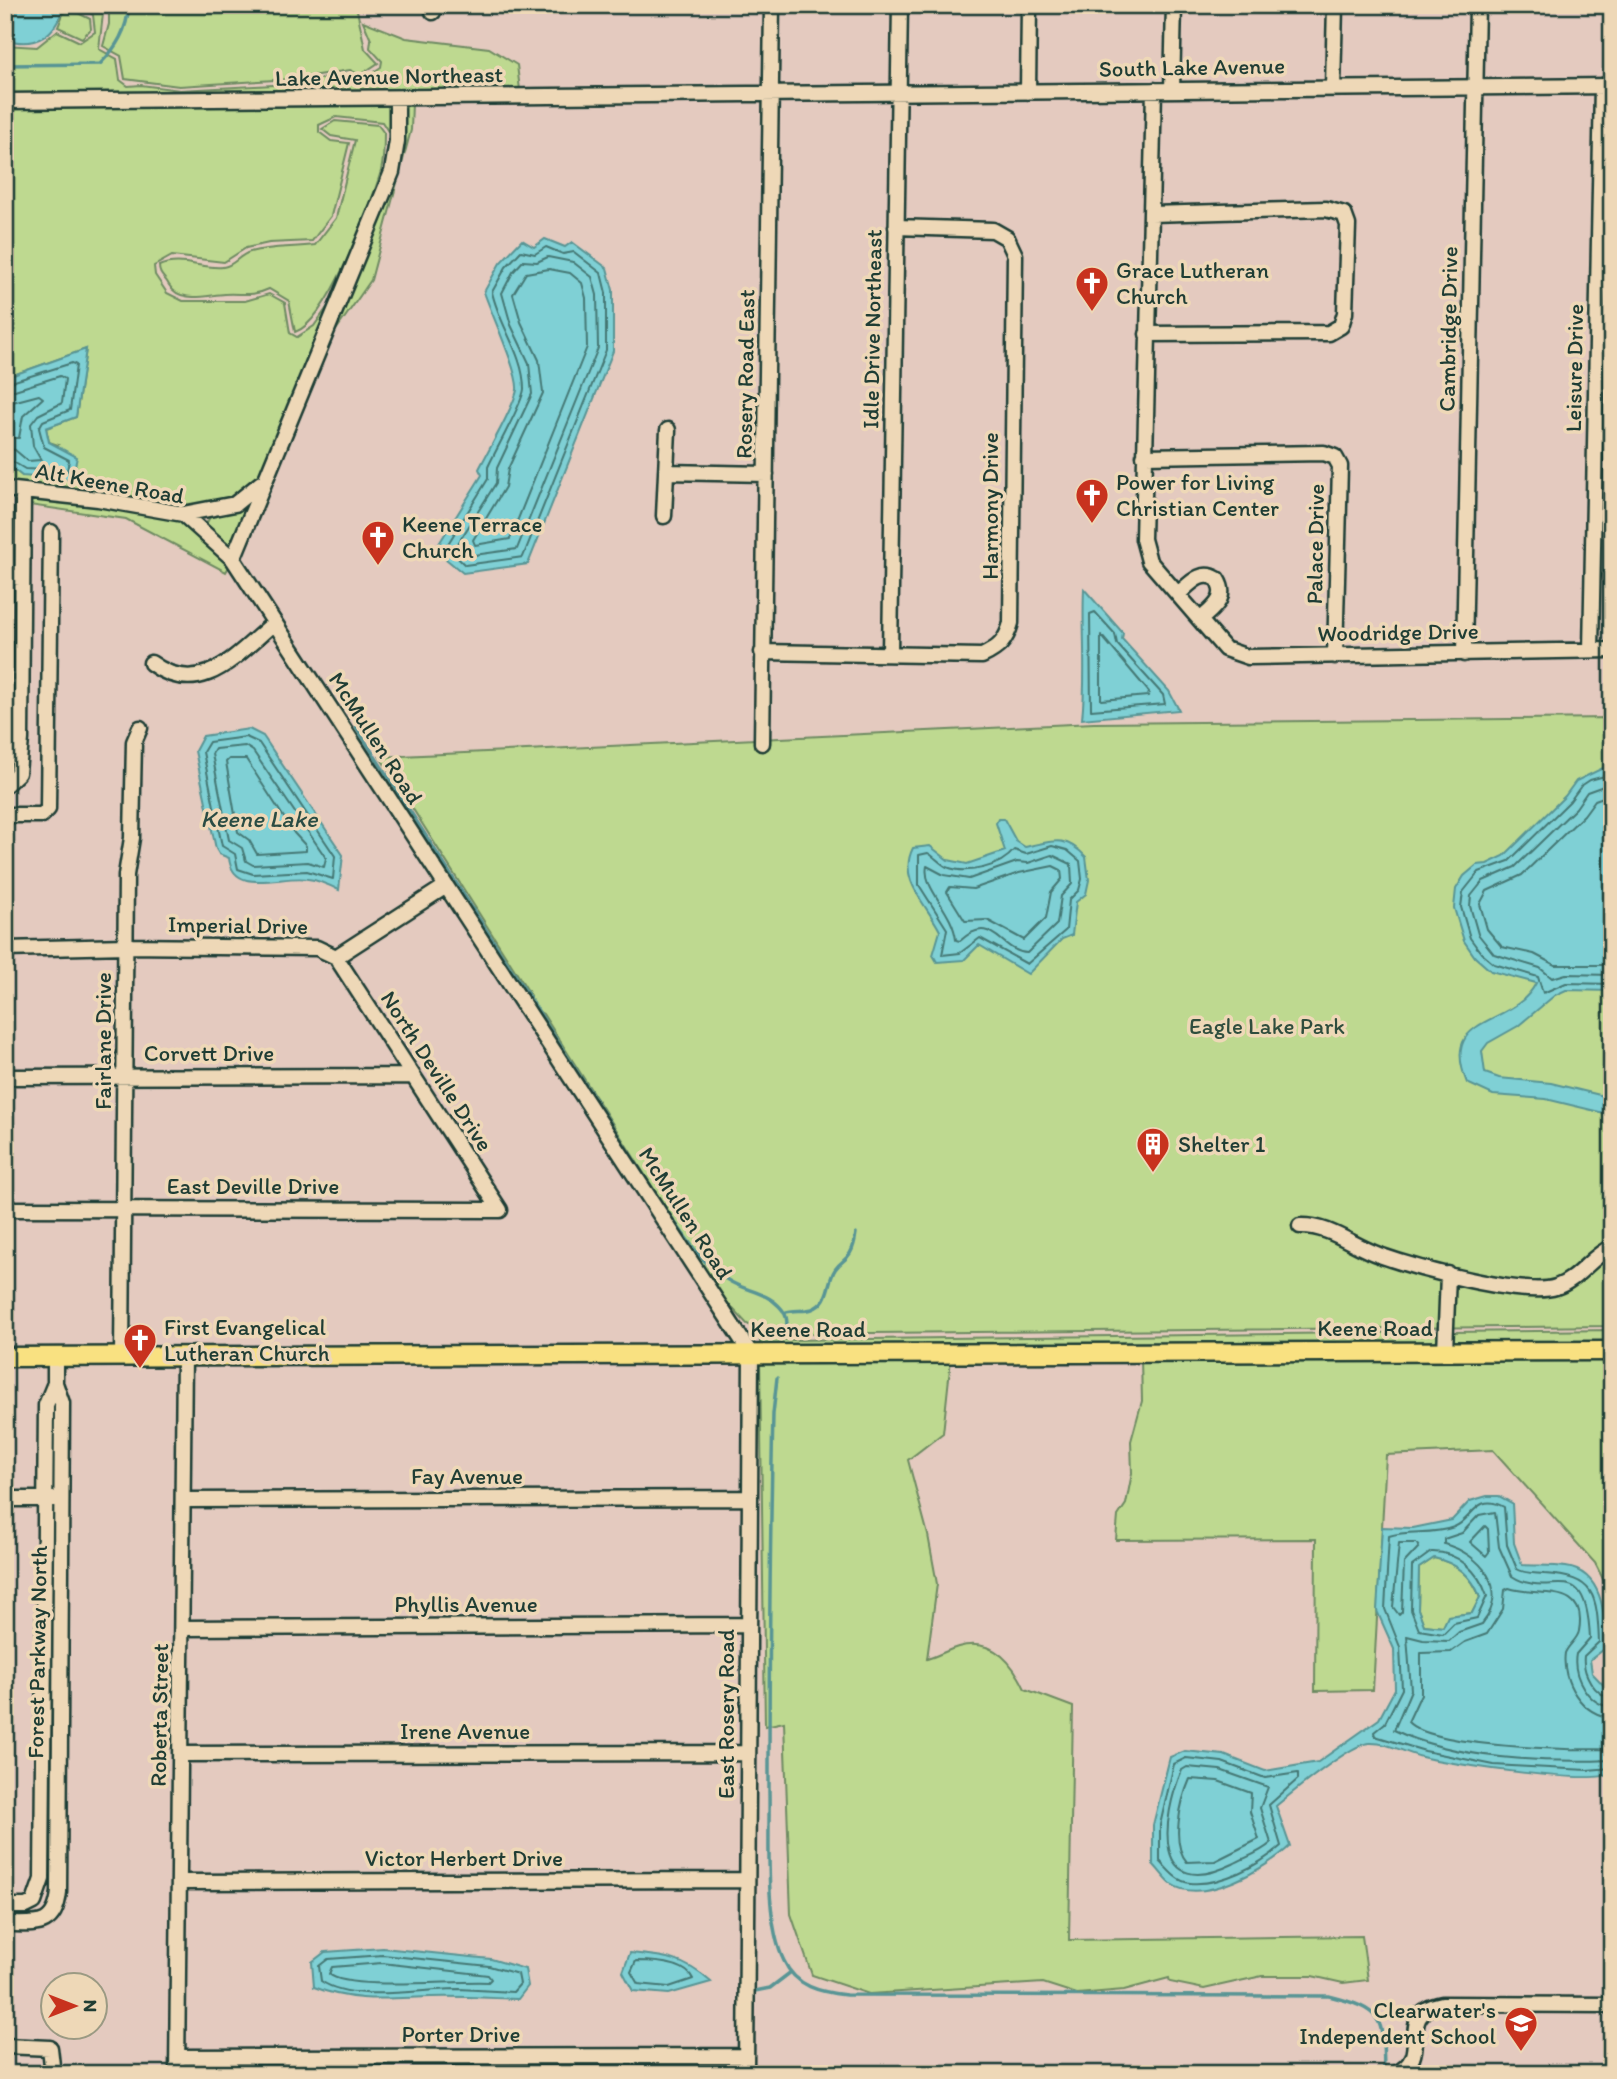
<svg xmlns="http://www.w3.org/2000/svg" width="1617" height="2079" font-family="Itim,sans-serif">
  <rect width="100%" height="100%" fill="#e4cabf"/>
  <filter id="ink" filterUnits="userSpaceOnUse"><feTurbulence type="fractalNoise" baseFrequency=".0143" numOctaves="2"/><feDisplacementMap in="SourceGraphic" scale="14" xChannelSelector="R" yChannelSelector="G"/><feConvolveMatrix kernelMatrix="1 2 1 2 8 2 1 2 1" color-interpolation-filters="sRGB"/></filter>
  <g filter="url(#ink)">
    <path fill="#bed990" stroke="#6e8b62" stroke-width="2" d="M76,5H104L99,49L117,59L120,80L128,86L141,85L180,90L292,84L349,74L363,79L381,67L382,61L370,48L371,40L363,21L406,38L489,48L517,65L520,90L5,96V45L37,47L57,31L80,42L95,32L93,15Z
      M109,5H356L365,49L378,63L360,75L350,70L291,79L179,86L125,79L121,56L103,46L109,24Z
      M66,7L90,19L91,29L82,38L58,27Z
      M391,103V141L386,170L389,133L382,122L336,117L319,125V132L331,141L349,143L331,216L312,241L269,243L246,248L224,262L172,256L154,266L155,275L167,293L183,301H245L269,294L285,303L290,333L297,337L314,326L333,299L260,477L232,499L183,508L5,484V462L22,476L58,445L49,442L46,428L76,417L86,349L5,378V106Z
      M403,103H412L411,130L371,280L325,346L398,174L403,142Z
      M335,121L378,125L384,133C384,146 384,159 381,171C371,205 328,322 295,332L289,301L269,289C252,297 242,293 225,294C206,295 180,304 169,285C165,277 159,276 159,266C182,257 199,269 223,267C234,266 239,255 250,252C272,246 293,248 315,245L336,218L355,140L331,136L322,129Z
      M29,497L97,504L181,519L230,565L226,572L126,519L29,505Z
      M251,502L231,547L206,524L210,517Z
      M1612,718V1326L768,1334L747,1324L723,1298L543,1014L536,1010L528,991L380,757L1094,723Z
      M1612,1330V1345L1451,1347V1332Z
      M1439,1332V1347L760,1349V1339L755,1333L768,1339L792,1340Z
      M1612,1356V1597L1595,1563L1493,1450L1386,1455L1373,1690L1315,1691L1316,1539L1116,1540L1118,1516L1126,1504L1132,1473L1131,1441L1142,1401L1141,1358Z
      M760,1359H951L943,1433L908,1460L928,1535L937,1584L927,1659C938,1656 947,1650 958,1647C992,1637 1012,1661 1025,1689L1073,1707L1069,1940L1362,1936L1368,1980L1343,1983L1312,1976H1262L1204,1989L1170,1982L1169,1978L1124,1990L1077,1994L1043,1983L869,1994L812,1975L791,1914L784,1722L765,1726Z
      M1434,1558C1457,1563 1472,1575 1480,1598L1472,1613L1449,1616L1443,1627L1424,1625L1418,1609L1419,1568Z"/>
    <path fill="#7fd0d5" stroke="#599595" stroke-width="2" fill-rule="evenodd" d="M5,5H64C56,36 35,49 5,39Z
      M545,239L565,247L572,242L607,268L613,290V351L528,564L463,573L435,550L482,475L479,469C488,451 514,407 517,390C519,373 491,313 484,292L500,263L522,240L534,247Z
      M86,349L76,417L46,428L49,442L77,457L72,480L22,476L5,462V378Z
      M1084,589L1123,633L1122,639L1169,691L1179,710L1082,719C1087,675 1082,633 1084,589Z
      M249,729L263,736L343,855L339,890C331,886 318,880 308,879C283,874 233,897 229,858L219,854L216,849L195,751L203,736Z
      M1605,767L1612,768V991L1566,990L1555,995L1518,1026L1488,1043L1482,1051L1485,1073L1499,1078L1551,1083L1608,1097L1612,1099V1115L1546,1099L1493,1095L1467,1083C1438,1012 1513,1029 1536,983L1491,971L1475,957L1464,941L1454,908L1456,889L1464,876L1477,865L1487,864L1504,856L1565,796L1576,781Z
      M998,819H1004L1016,841L1025,847C1051,842 1064,833 1086,857L1089,880L1086,894L1076,902L1072,935L1062,939L1028,974L979,945L964,960L937,962L933,955L940,931C927,905 897,879 913,848L930,846L948,860L967,864L1005,851L996,823Z
      M1487,1496H1499L1512,1503L1514,1543L1522,1565C1537,1566 1552,1565 1566,1567C1604,1572 1605,1618 1607,1647L1590,1660L1592,1673L1612,1694V1773C1594,1786 1453,1764 1426,1758C1406,1754 1389,1742 1369,1743C1350,1744 1292,1793 1276,1806L1290,1846C1267,1868 1203,1906 1171,1884C1165,1879 1159,1870 1153,1864V1825L1170,1757L1185,1751L1224,1755L1265,1771L1318,1762L1379,1719L1395,1689L1394,1649L1377,1611L1382,1527L1413,1528L1452,1520L1470,1501ZM1434,1558C1457,1563 1472,1575 1480,1597L1472,1613L1448,1616L1443,1627L1424,1625L1418,1609L1419,1568Z
      M383,1948L491,1959L525,1969L528,1986L518,1999C489,1998 460,1996 431,1997C390,1998 353,2003 314,1987L312,1962L325,1952Z
      M630,1953C665,1956 684,1958 711,1982L669,1994L633,1991L623,1972Z"/>
    <g fill="none" stroke-linecap="round" stroke-linejoin="round">
      <path stroke="#457874" stroke-width="2" d="M546,247L563,254L574,252L601,273L606,293V350L523,557L465,565L446,547L488,479V467C495,451 523,403 524,389C524,355 499,325 492,292L506,267L521,251L535,254Z
        M548,257L573,262L592,277L597,295L598,348L517,549L467,556L457,545L496,483L497,468L532,394L529,363L511,325L502,293L513,272L523,261L537,262Z
        M549,269L570,273L582,283L586,298L587,347L510,539L475,545L473,540L505,487L508,469L543,393L539,360L521,322L513,294L526,273Z
        M5,384L72,363L76,365L70,410L43,421L39,428L44,447L69,460L67,471L25,469L5,457
        M5,393L60,376L65,379L62,403L38,415L31,424L33,446L41,460L28,461L15,450L5,448
        M5,404L39,395L43,398L23,416L19,438H5
        M1095,612L1115,634L1117,644L1163,695L1165,704L1091,710L1090,614Z
        M1101,635L1149,692L1148,696L1101,700Z
        M246,737L259,743L335,856L333,879L307,871L253,874L238,869L235,854L222,846L203,752L209,742Z
        M245,746L253,751L326,858L324,867L308,862L253,865L246,861L242,848L229,840L212,754L215,749Z
        M229,759H246L294,833L306,846V851L257,854L249,840L238,832L226,762Z
        M1612,774L1590,780L1581,786L1570,801L1509,861L1479,872L1463,892L1461,907L1470,938L1481,953L1494,964L1538,977L1543,993L1566,983L1612,984
        M1612,783L1587,792L1576,808L1515,867L1483,881L1471,896L1470,906L1478,934L1494,954L1540,968L1552,978L1566,974L1612,975
        M1612,794L1595,800L1584,815L1522,875L1487,891L1480,904L1487,929L1502,947L1534,954L1555,965H1612
        M1052,846L1067,850L1080,861L1082,879L1079,890L1069,900L1066,930L1027,964L980,938L960,953L942,955L947,929L919,885V855L928,853C935,857 940,864 947,867C967,875 1001,867 1014,850L1026,854Z
        M1052,855L1071,864L1072,884L1061,896L1057,924L1027,953C1000,952 993,911 960,941L956,940C953,910 922,889 927,866L944,875L969,879L1017,862L1028,863Z
        M1053,866L1061,870L1062,879L1051,892L1046,918L1024,940L987,920L965,921L947,892L950,887L973,889L1019,873Z
        M1485,1526L1488,1529L1489,1552L1486,1556L1470,1542Z
        M1399,1543H1416L1419,1547L1404,1563L1402,1612L1399,1615L1393,1607Z
        M1431,1552C1458,1551 1479,1572 1487,1596L1477,1618L1454,1623L1443,1634L1419,1630L1411,1610L1412,1566Z
        M1612,1698C1594,1695 1582,1673 1584,1656L1599,1642C1597,1594 1595,1577 1544,1574C1535,1573 1525,1574 1517,1569L1507,1545L1504,1507C1476,1491 1472,1521 1454,1527C1433,1535 1409,1530 1389,1536L1385,1609L1400,1647L1402,1689L1385,1723L1374,1732L1375,1736L1425,1751L1494,1765L1587,1770L1612,1768
        M1612,1707C1588,1705 1572,1676 1576,1654L1590,1638C1586,1551 1551,1602 1512,1576L1499,1547L1495,1512L1479,1515L1462,1533L1444,1539V1544C1480,1554 1511,1589 1482,1624L1459,1632L1449,1641L1423,1640L1407,1636L1411,1690L1394,1730C1453,1759 1547,1763 1612,1760
        M1612,1717C1582,1716 1561,1681 1565,1653C1568,1645 1578,1639 1579,1631C1588,1581 1537,1598 1509,1588L1505,1590L1503,1609L1487,1634L1465,1642L1451,1652L1421,1653V1694L1408,1722C1433,1748 1574,1750 1612,1749
        M1186,1758L1222,1762L1265,1778L1298,1773V1779L1269,1805L1281,1846C1260,1865 1220,1886 1190,1883C1177,1882 1168,1870 1160,1861V1825L1174,1764Z
        M1187,1767L1220,1770L1268,1787L1260,1808L1271,1843C1260,1853 1246,1857 1233,1864C1152,1903 1161,1819 1182,1770Z
        M1190,1779L1218,1781L1251,1793L1250,1812L1259,1839L1215,1861L1187,1862C1170,1843 1181,1800 1190,1779Z
        M383,1955L489,1966L518,1974L520,1984L513,1992C495,1991 477,1990 459,1989C420,1989 353,2003 321,1981L319,1966L328,1959Z
        M636,1961C652,1961 686,1962 693,1979L669,1987L638,1984L631,1972Z
        M382,1963L488,1975L491,1979L488,1982C455,1980 349,1991 329,1974L332,1967Z"/>
      <path stroke="#599595" stroke-width="3.5" d="M5,65L100,64C117,47 127,30 129,5
        M356,727L662,1204C682,1231 701,1266 731,1282C747,1291 767,1293 779,1306C787,1314 788,1321 786,1331
        M784,1313C793,1309 803,1312 812,1309C828,1303 827,1288 832,1276C838,1257 852,1266 856,1233
        M777,1378L773,1414C770,1540 769,1666 769,1792C770,1838 764,1921 784,1961C796,1987 820,1992 846,1995L1329,1996C1385,2010 1383,2018 1384,2074
        M755,1991L770,1988L791,1972"/>
      <defs>
        <path id="minor" d="M433,12L435,5
          M1333,88L1335,5
          M1154,90L1143,539L1149,561L1225,649L1248,657L1612,650
          M1172,90L1174,5
          M1028,92L1029,5
          M5,101L1612,86
          M1147,334L1329,333L1341,326L1345,313L1348,225L1344,214L1326,209L1151,214
          M1144,456L1324,453L1335,457L1340,466L1335,656
          M666,472L766,474
          M5,489L98,499L183,514L233,559L751,1354L746,2074
          M183,514L235,504L261,483
          M664,516L668,430
          M233,559L392,172L397,141V98
          M5,576L22,578
          M1178,594C1190,584 1201,569 1217,579C1229,598 1213,608 1200,620
          M1591,650L1602,86
          M762,652L982,656C999,648 1006,641 1011,623L1015,255L1007,238L993,230L896,227
          M890,653L900,5
          M1464,654L1477,5
          M151,663C201,700 236,655 274,623
          M762,743L772,5
          M5,785L18,773L21,739L23,491
          M5,815H42L48,809L51,532
          M5,949L126,946L317,948L336,957L446,886
          M336,957L500,1210
          M5,1077L413,1076
          M5,1209L500,1210
          M1300,1226C1329,1225 1351,1245 1379,1255C1413,1267 1524,1298 1556,1287C1578,1280 1591,1256 1612,1247
          M1445,1352L1448,1274
          M122,1356L126,875L132,838L134,742L140,728
          M5,1499H53
          M184,1500L750,1498
          M183,1628L749,1625
          M181,1754L748,1753
          M180,1882L747,1880
          M5,1906H26L34,1902L42,1879L46,1405L55,1383V1356
          M5,1924C36,1924 55,1929 59,1892L62,1403L55,1383
          M5,2046L50,2048L53,2074
          M177,2057L746,2056
          M177,2074L184,1356
          M1395,2074C1436,2056 1392,2014 1442,2004L1612,2005"/>
        <path id="major" d="M5,1357L1612,1351"/>
      </defs>
      <use href="#minor" stroke="#1f3d34" stroke-width="19"/>
      <use href="#major" stroke="#1f3d34" stroke-width="23"/>
      <use href="#minor" stroke="#eed8b7" stroke-width="14"/>
      <use href="#major" stroke="#f9e181" stroke-width="18"/>
    </g>
  </g>
  <defs>
    <symbol id="church-pin" viewBox="-11 -11 22 30"><path d="M0 17L-7.5 6A9.5 9.5 0 1 1 7.5 6Z" fill="#c8321e" stroke="#eed8b7"/><path d="M-1.2-6h2.4v3.5h3.3v2.4h-3.3V6h-2.4V-.1h-3.3v-2.4h3.3Z" fill="#fff"/></symbol>
    <symbol id="building-pin" viewBox="-11 -11 22 30"><path d="M0 17L-7.5 6A9.5 9.5 0 1 1 7.5 6Z" fill="#c8321e" stroke="#eed8b7"/><path d="M-4-6H4V6H1V3H-1V6H-4ZM-2.5-4.3h1.7v1.8h-1.7ZM.8-4.3h1.7v1.8H.8ZM-2.5-1h1.7V.8h-1.7ZM.8-1h1.7V.8H.8Z" fill="#fff"/></symbol>
    <symbol id="school-pin" viewBox="-11 -11 22 30"><path d="M0 17L-7.5 6A9.5 9.5 0 1 1 7.5 6Z" fill="#c8321e" stroke="#eed8b7"/><path d="M0-5L7-2L0 1L-7-2ZM-4 1L0 2.5L4 1V4Q0 6-4 4Z" fill="#fff"/></symbol>
  </defs>
  <g fill-rule="evenodd">
    <use href="#church-pin" x="1073" y="264" width="38" height="52"/>
    <use href="#church-pin" x="1073" y="476" width="38" height="52"/>
    <use href="#church-pin" x="359" y="518" width="38" height="52"/>
    <use href="#building-pin" x="1134" y="1125" width="38" height="52"/>
    <use href="#church-pin" x="121" y="1321" width="38" height="52"/>
    <use href="#school-pin" x="1502" y="2004" width="38" height="52"/>
  </g>
  <g text-anchor="middle" dominant-baseline="central" stroke-width="7" stroke-linejoin="round" paint-order="stroke">
    <g font-size="23" fill="#1f3d34" stroke="#eed8b7">
      <text transform="translate(1192 67) rotate(-1)">South Lake Avenue</text>
      <text transform="translate(389 76) rotate(-1)">Lake Avenue Northeast</text>
      <text transform="translate(872 329) rotate(-89)">Idle Drive Northeast</text>
      <text transform="translate(1448 329) rotate(-89)">Cambridge Drive</text>
      <text transform="translate(1574 368) rotate(-89)">Leisure Drive</text>
      <text transform="translate(745 374) rotate(-89)">Rosery Road East</text>
      <text transform="translate(110 483) rotate(10)">Alt Keene Road</text>
      <text transform="translate(990 506) rotate(-90)">Harmony Drive</text>
      <text transform="translate(1315 544) rotate(-89)">Palace Drive</text>
      <text transform="translate(1398 632) rotate(-1)">Woodridge Drive</text>
      <text transform="translate(376 738) rotate(57)">McMullen Road</text>
      <text transform="translate(238 925) rotate(1)">Imperial Drive</text>
      <text transform="translate(103 1041) rotate(-90)">Fairlane Drive</text>
      <text x="209" y="1053">Corvett Drive</text>
      <text transform="translate(437 1071) rotate(57)">North Deville Drive</text>
      <text x="253" y="1186">East Deville Drive</text>
      <text transform="translate(686 1213) rotate(57)">McMullen Road</text>
      <text x="1375" y="1328">Keene Road</text>
      <text x="808" y="1329">Keene Road</text>
      <text x="467" y="1476">Fay Avenue</text>
      <text x="466" y="1604">Phyllis Avenue</text>
      <text transform="translate(37 1652) rotate(-89)">Forest Parkway North</text>
      <text transform="translate(726 1714) rotate(-90)">East Rosery Road</text>
      <text transform="translate(159 1715) rotate(-89)">Roberta Street</text>
      <text x="465" y="1731">Irene Avenue</text>
      <text x="464" y="1858">Victor Herbert Drive</text>
      <text x="461" y="2034">Porter Drive</text>
    </g>
    <g font-size="23" fill="#1f3d34" stroke="#eed8b7" text-anchor="start">
      <text x="1116" y="270">Grace Lutheran<tspan x="1116" dy="26">Church</tspan></text>
      <text x="1116" y="482">Power for Living<tspan x="1116" dy="26">Christian Center</tspan></text>
      <text x="402" y="524">Keene Terrace<tspan x="402" dy="26">Church</tspan></text>
      <text x="1178" y="1144">Shelter 1</text>
      <text x="164" y="1327">First Evangelical<tspan x="164" dy="26">Lutheran Church</tspan></text>
      <text x="1496" y="2010" text-anchor="end">Clearwater's<tspan x="1496" dy="26">Independent School</tspan></text>
    </g>
    <g font-size="23" fill="#2f4d3d" stroke="#eed8b7">
      <text x="1267" y="1026">Eagle Lake Park</text>
    </g>
    <g font-size="24" font-style="italic" fill="#294c44" stroke="#eed8b7">
      <text x="259" y="818">Keene Lake</text>
    </g>
  </g>
  <rect width="1617" height="2079" fill="none" stroke="#eed8b7" stroke-width="28"/>
  <rect x="14" y="14" width="1589" height="2051" fill="none" stroke="#1f3d34" stroke-width="2.5" filter="url(#ink)"/>
  <g transform="translate(74 2006) rotate(90)"><circle r="33" fill="#eed8b7" stroke="#9b9a83" stroke-width="2"/>
  <path d="M0-5L12 26L0 18L-12 26Z" fill="#c8321e"/>
  <text y="-10" font-size="19" font-weight="bold" text-anchor="middle" fill="#1f3d34">N</text>
  </g>
</svg>
